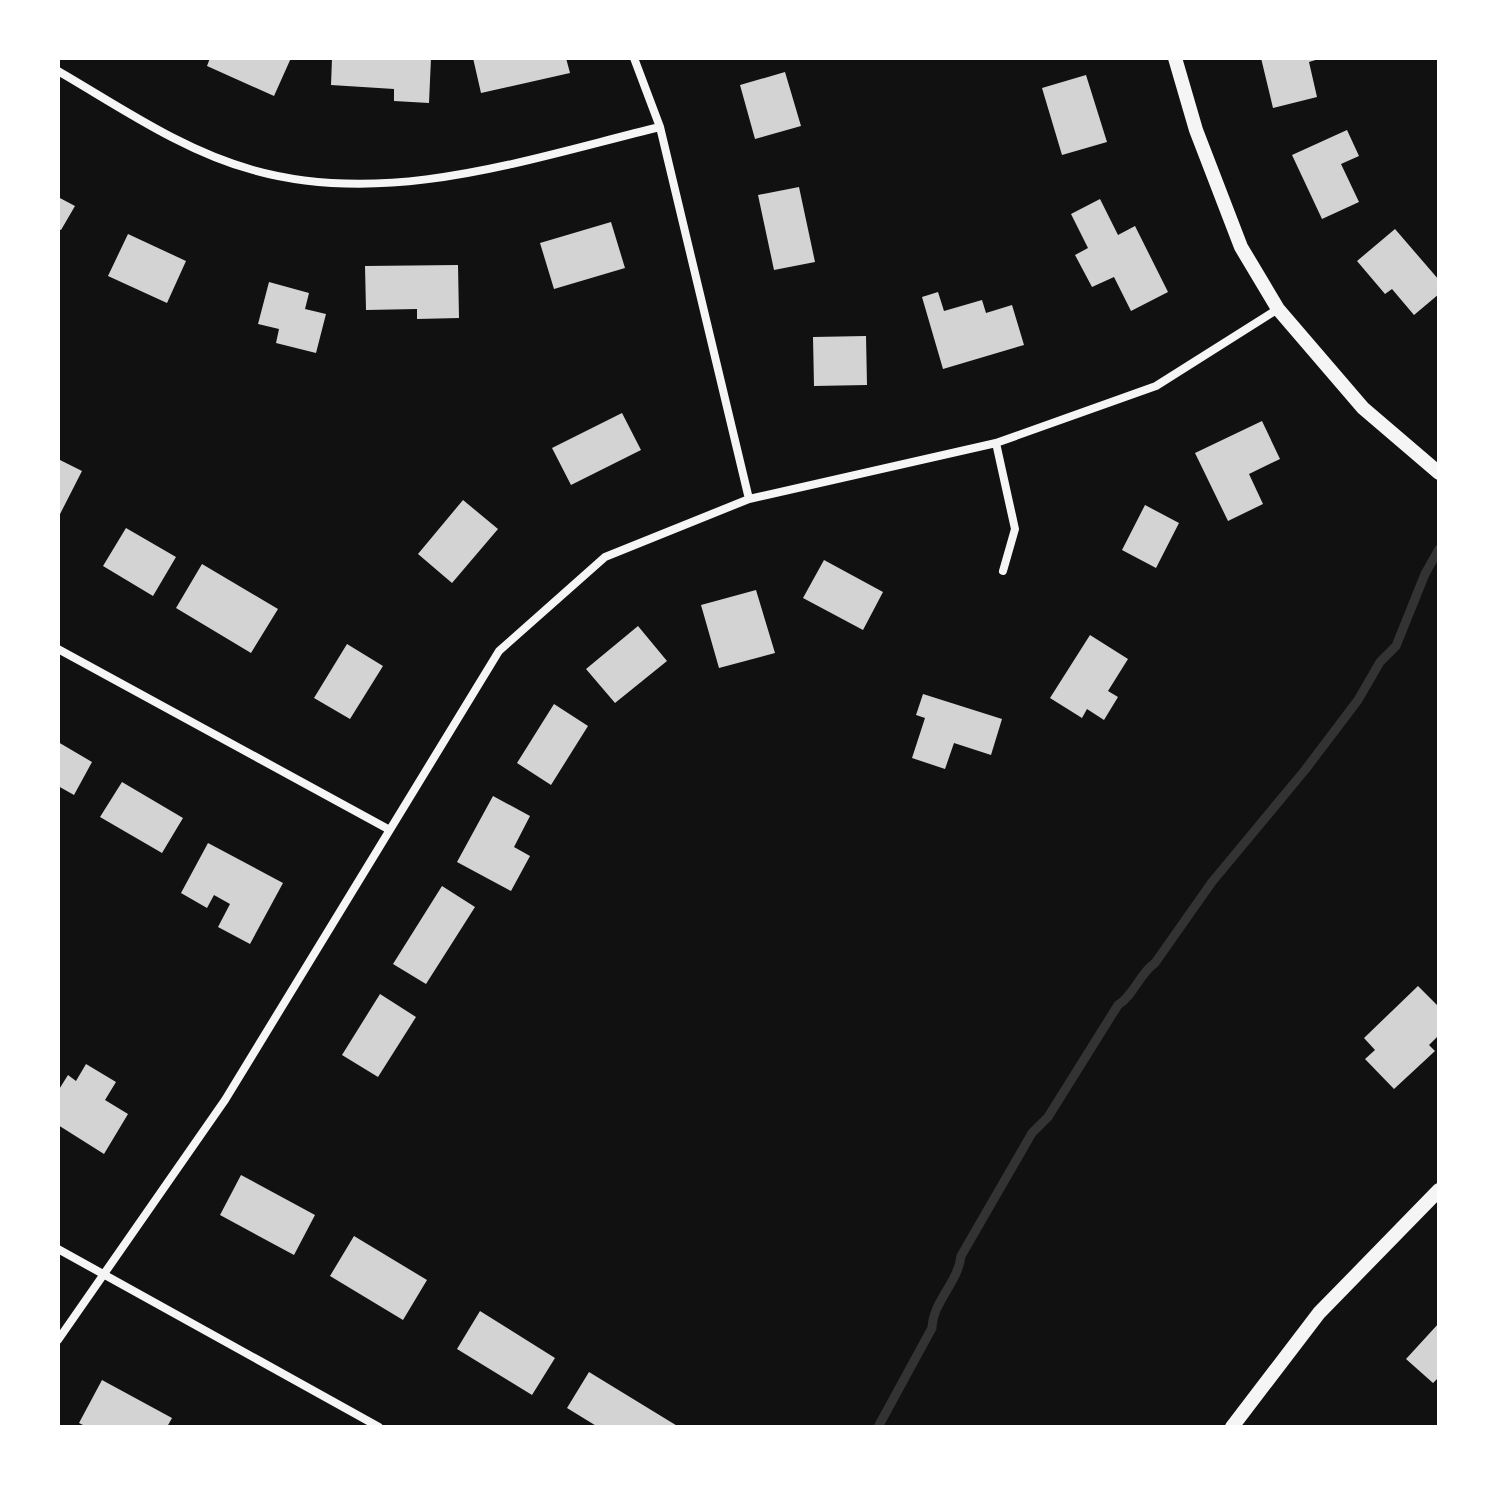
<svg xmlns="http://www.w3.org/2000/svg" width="1497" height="1485" font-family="Rubik,sans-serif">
  <rect width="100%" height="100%" fill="#111"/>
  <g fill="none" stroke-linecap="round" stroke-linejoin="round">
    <path stroke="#333" stroke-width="9" d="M878,1427L932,1328C933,1301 958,1283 961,1256L1032,1133L1048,1117L1118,1005C1135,994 1139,974 1155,963L1212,882L1305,770L1358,700L1380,662L1396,646L1425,574L1439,549"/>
  </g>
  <path fill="#d3d3d3" d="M210,58H291L274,96L207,66Z
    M332,58H431L429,103L394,101V89L331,85Z
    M473,58H566L570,73L481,93Z
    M1261,58H1322L1309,62L1317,97L1273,108Z
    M785,72L801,126L755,139L740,85Z
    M1086,75L1107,142L1062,155L1042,88Z
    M1347,130L1359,156L1341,164L1359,202L1322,219L1292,155Z
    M799,187L815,262L774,270L758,195Z
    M58,197L75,206L61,230L58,229Z
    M1100,199L1118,235L1135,226L1168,292L1131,311L1114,277L1092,287L1075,255L1088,248L1071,214Z
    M611,222L625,268L554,289L540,243Z
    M1395,229L1439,280V294L1414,315L1392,289L1385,294L1357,261Z
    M128,234L186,261L167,303L108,276Z
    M458,265L459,318L417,319V309L366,310L365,266Z
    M269,282L309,293L305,309L326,314L316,353L276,343L279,329L258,324Z
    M938,292L944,311L982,300L986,313L1012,305L1024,345L943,369L922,297Z
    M866,336L867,385L814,386L813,337Z
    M622,413L641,450L571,485L552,448Z
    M1262,421L1280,459L1249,474L1263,504L1228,521L1195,453Z
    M60,460L82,471L58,518V463Z
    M463,500L498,529L452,583L418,554Z
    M1145,505L1179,523L1156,568L1122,550Z
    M126,528L176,557L153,596L103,566Z
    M824,560L883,592L863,630L803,598Z
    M202,564L278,609L251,653L176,608Z
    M756,590L775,653L719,668L701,605Z
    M638,626L667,661L615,703L586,669Z
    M1090,635L1128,659L1108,691L1118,697L1104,720L1087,709L1082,718L1050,698Z
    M347,644L383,666L350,719L314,698Z
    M923,694L1002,719L991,755L954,743L945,769L912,758L925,718L916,715Z
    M554,704L588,726L551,785L517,763Z
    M58,742L92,762L74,795L58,786Z
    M122,782L183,818L162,853L100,817Z
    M493,796L530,816L514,847L530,856L511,891L457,862Z
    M208,843L283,883L250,944L218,927L230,904L214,895L207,908L181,893Z
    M442,886L475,907L426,984L393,964Z
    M1418,986L1439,1007V1035L1429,1045L1435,1051L1394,1089L1365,1059L1375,1050L1364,1038Z
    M380,994L416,1017L378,1077L342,1055Z
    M86,1064L116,1082L105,1100L128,1114L104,1154L58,1125V1091L68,1075L76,1081Z
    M241,1175L315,1215L294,1255L220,1215Z
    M354,1236L427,1280L403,1320L330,1276Z
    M480,1311L555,1358L532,1395L457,1349Z
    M1439,1323V1377L1433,1383L1406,1359Z
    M589,1372L679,1427H598L567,1408Z
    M102,1380L172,1418L167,1427H87L79,1423Z"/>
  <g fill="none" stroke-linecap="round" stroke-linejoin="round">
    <path stroke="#f5f5f5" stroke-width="8" d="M634,58L660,127L749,499
      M58,71C120,107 183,151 253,170C389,208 527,159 660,127
      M996,443L1015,529L1003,571
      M58,649L388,829
      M58,1249L379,1427
      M58,1340L225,1100L499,651L605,557L749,499L996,443L1156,386L1278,309"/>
    <path stroke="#f5f5f5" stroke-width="14" d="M1175,58L1196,130L1241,247L1278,309L1363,408L1439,473
      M1232,1427L1319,1313L1439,1190"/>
  </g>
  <rect width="1497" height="1485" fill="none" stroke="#ffffff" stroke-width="120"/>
</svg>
